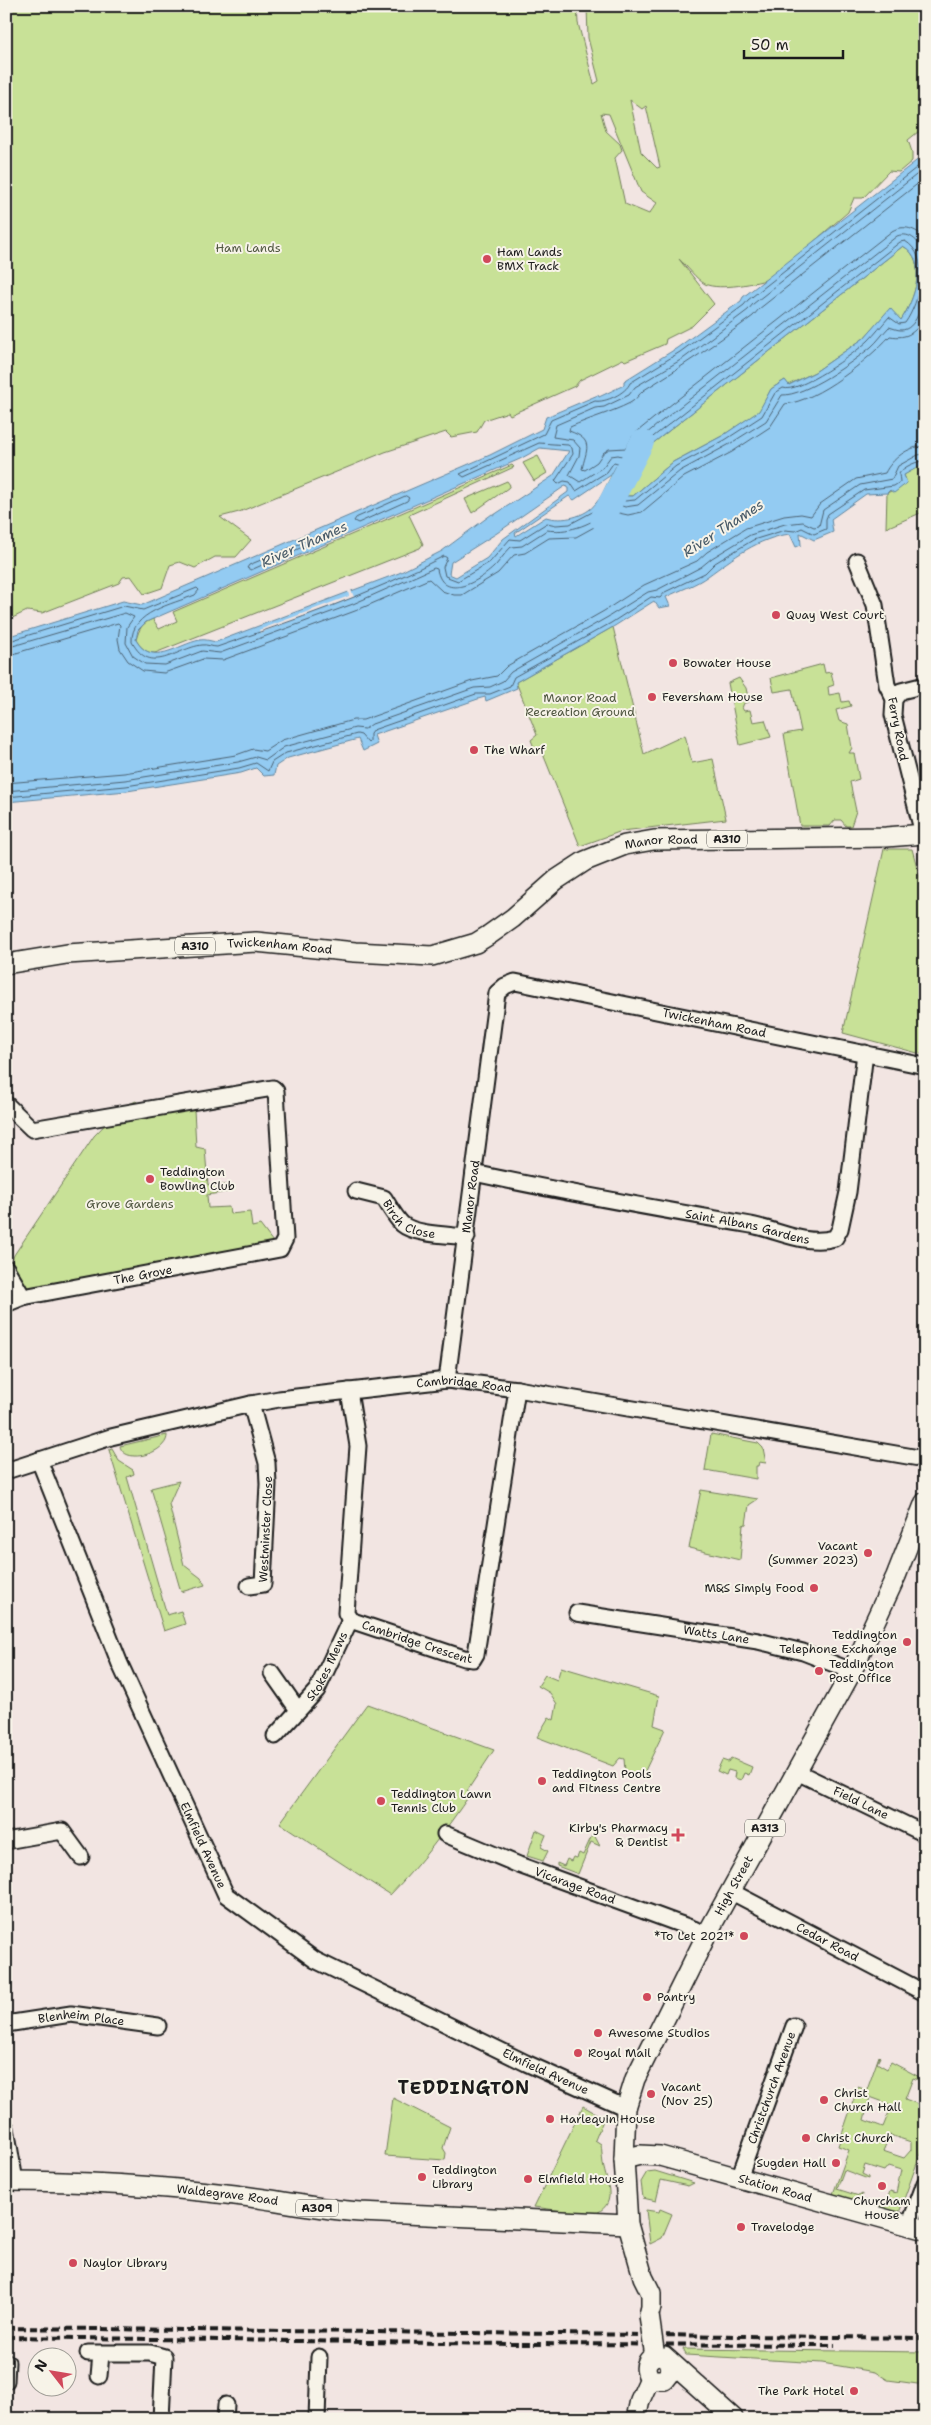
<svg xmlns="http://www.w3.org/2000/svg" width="931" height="2425" font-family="'Shantell Sans',sans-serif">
  <rect width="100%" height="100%" fill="#f2e5e2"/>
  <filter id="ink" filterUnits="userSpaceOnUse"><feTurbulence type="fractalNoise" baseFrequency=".02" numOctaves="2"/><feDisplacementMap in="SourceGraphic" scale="10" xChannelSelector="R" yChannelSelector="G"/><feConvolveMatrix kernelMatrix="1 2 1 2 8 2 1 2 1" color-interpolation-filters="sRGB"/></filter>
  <g filter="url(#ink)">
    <path fill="#c8e197" stroke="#727e5a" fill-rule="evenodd" d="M6,6H577L578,23L594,84L599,81L588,38L587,6H925V137L918,132L908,140L912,152V161L899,172L889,171L863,198H854L848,212L772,278C758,283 719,291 705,284C696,279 687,266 679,259L714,304L692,326L666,339L665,344L625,361L623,359L580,380L575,386L510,415L508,412L484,420L477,432L451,437L446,432L385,452L239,512L220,517L251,540L236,557H215L195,568L180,562L170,565L162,588L144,594L131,576L123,577L119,583L42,613L27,611L6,621ZM630,100L642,109L646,106L660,167L657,168L641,152ZM601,113L609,114L641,192L657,203L649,214L625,204L615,158L622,150L620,144L606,131Z
      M903,246C929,260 914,301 901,320L890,309L864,338L815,372L788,385L785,380L771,389L760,411L722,436L673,462L633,496H627L606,486L616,466L633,475L647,448Z
      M538,456L547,473L534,481L523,463Z
      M925,462V511L886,528L887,493L907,483L904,475Z
      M512,465L514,467L409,515L423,544L420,548L155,653C146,653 141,648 136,640C139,629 142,623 153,619L159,629L177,621L173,612Z
      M507,481L510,485L508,488L472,513L465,499Z
      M613,627L644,754L685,735L692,763L713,759L726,819L622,831L580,846L541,749L535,750L531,740L537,735L516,682Z
      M823,664L825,673L831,672L834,685L828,687L829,695L840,693L842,702L849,701L851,706L836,710L839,721L848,724L852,748L849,753H854L859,779L850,782L856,811L851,826H846L841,820H835L830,826H800L784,734L801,731L792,689L774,692L771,678Z
      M739,678L746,688L749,702L744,703L742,708L744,711L750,710L753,722L765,720L771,737L740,745L728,683Z
      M884,849H912L925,896V1055L843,1033Z
      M136,1101L141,1107L185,1105L194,1109L196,1147L205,1149L208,1185H226L227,1192L207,1195L208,1208L229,1207L230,1214L250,1212L252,1227L260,1225L273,1242L265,1256L34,1292L25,1289L11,1263L14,1255L94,1136L122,1107Z
      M711,1434L758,1443L763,1448L766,1463L759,1462L758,1466H756V1479L705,1470Z
      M167,1435C168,1453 124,1466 120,1446Z
      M112,1449L119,1461L133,1470L134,1474L127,1477L167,1615L181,1611L185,1624L164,1631L109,1450Z
      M179,1481L169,1504L184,1565L201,1578L205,1585L181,1592L151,1488Z
      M701,1490L758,1499L749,1505L746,1524L743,1525L740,1560L689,1548Z
      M561,1667L659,1696L654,1725L665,1729L642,1777L625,1771L624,1759L620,1758L613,1766L537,1737L549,1717L554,1720L557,1704L550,1693L538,1686L545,1675L557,1680Z
      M367,1704L494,1750L467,1791L471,1793C446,1830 421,1863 390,1895L280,1823Z
      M731,1758L752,1767L749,1775L744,1773L741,1780L734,1778L735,1772L728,1770L726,1775L717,1771L722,1760L728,1762Z
      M536,1830L546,1835L541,1847L548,1851L543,1861L527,1856Z
      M593,1833L600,1846L591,1842L578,1874L557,1866V1863L564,1866L567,1859L571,1861L573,1857L577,1858L579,1853L583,1855Z
      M879,2056L880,2057L877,2063L887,2069L891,2062L925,2080V2082L913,2078L905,2099L923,2106L925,2103V2141L899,2213L833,2194L849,2150L838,2146L858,2087L867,2090ZM870,2097L892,2105L883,2127L864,2120ZM890,2135L911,2142V2150L904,2158L883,2151ZM865,2165L884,2171L888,2166L901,2170L896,2193L890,2191L886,2204L874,2201L873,2203L861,2199L862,2194L859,2196L837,2189L844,2170L868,2179V2177L862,2174Z
      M393,2098L450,2127L443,2148L446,2153L445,2160L385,2156Z
      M583,2106L604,2118L595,2140L601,2144C602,2150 602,2157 603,2164C607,2185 619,2205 592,2215L534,2207Z
      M655,2171L694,2183L688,2186L661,2180L656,2201L643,2198L641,2182L647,2172Z
      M660,2209L672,2214L662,2238L650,2244L646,2210L659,2212Z
      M683,2349L925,2352V2385L888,2380L875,2372L822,2363L686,2355Z"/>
    <path fill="#93cbf2" stroke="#63859c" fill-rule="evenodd" d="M925,154V468L922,465L904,475L907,483L894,493L890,490L887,493L866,494L831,519L833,532L814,540L800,533L801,545L796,547L790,534C758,538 733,558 708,576C696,585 680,590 666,597L670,606L659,608L654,601L613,627L516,682L517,688L486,701L485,697L478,699L374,735L377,744L363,751L358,739L288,758L276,766L274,775L264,776L256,768L241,773L127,791L6,802V637L123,601L142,605L490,455L542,429L546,417L598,395L599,397L624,385V381L677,348L741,301L743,297ZM903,246C929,260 914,301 901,320L890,308L864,338L815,372L789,385L785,380L771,389L759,411L722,436L673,462L633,496H627L606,486C603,492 600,499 596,503C586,517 562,522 546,517L516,536L515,533L569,496L574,500L611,475L616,466L633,475L647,448ZM540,448L569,451L553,476L494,515L492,514L442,551L399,573L216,642C211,641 205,639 200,640C178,644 152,668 136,640L138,630L146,622L520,459ZM565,486L568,487V492L503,539L487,558L456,577L449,574L451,562L497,533Z"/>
    <path fill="#f2e5e2" d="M351,590L354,597L260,633L259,630L349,596L348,591Z"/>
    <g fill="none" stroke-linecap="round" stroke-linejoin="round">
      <path stroke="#4c6272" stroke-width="1" d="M925,168L753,304L748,310L684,358L635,387L629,395L604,407L595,408L556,425L553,437L573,440L580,448L579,456L569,475L580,482L603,467L611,456L618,455L629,458L639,440L658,424L897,236C911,231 920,243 925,254
        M925,178L759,309L753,316C718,342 682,367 644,390C639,394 636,400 630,403C610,413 590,418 570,427L569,431C595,440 586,450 582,469L585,470L597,462L603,453L609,449L626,448L633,435L654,418L892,231C904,224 916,229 925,238
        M406,496L409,498L407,501L358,523L354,521L356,518Z
        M331,528H336V532L251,570L247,568L249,565L323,534Z
        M6,642L124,606L143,610L197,588L199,590L195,595C173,604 130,612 132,642C151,677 176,648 202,645C206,644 212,647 217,647C294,620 372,594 444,556L447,558L443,567L445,576L458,581L490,562L510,539L520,540L547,523L556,525L570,524L598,509L608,494L625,501L635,500L676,466L725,440L762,416L775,393L783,388C798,394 855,353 868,341C875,334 882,325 889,317L899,324L905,323C920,302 931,256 905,241L900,242L644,444L631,467L614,462L607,472L576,491L570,482L564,481L558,484L555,481L573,454L572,448L568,445L539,443L464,477L460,474L544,434L551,420L595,401C605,403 626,393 630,383L680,352L744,305L748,300L925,161
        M6,648L125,613L134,617L127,627L126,643L133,656L145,664L165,665L202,651L220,653L353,604L434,568L437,569C443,603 481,581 496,565C501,559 505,553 511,547L522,546L547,530C565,533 591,526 604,512C607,509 608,505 611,502L625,507L638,505L680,471L728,445L766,421L782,395C805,396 853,362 871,347C878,341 883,333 889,327C893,328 897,330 901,330C916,330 922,305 925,293
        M6,656L118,623L120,625L118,639L120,649L128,661L143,671L164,673L203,659L223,660L355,611L429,579L442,591L454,595H462L498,573L514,555L525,553L549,538L576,537L605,521L614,512L628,515L642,512L684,477L732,452L770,427L785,404C818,401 868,360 890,336C908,339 914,333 925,318
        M6,783L124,773L236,755L253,749L265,751L282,740L353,720H363L472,681L497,676L507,666L604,611L644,585L697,561L707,552L746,528L784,516L801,514L811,516L820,504L856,479L885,473C892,459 908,446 925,446
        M6,791L125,780L238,762L256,757L266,760L284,747L355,728L365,729L372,724L474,688L490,687L503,681L511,672L608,617L648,592L657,590L701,567L712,558L750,535L785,524L803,522L814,527L819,526L823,510L860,485L892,479L898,466L918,455L925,454
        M6,797L126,786L239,768L256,763L268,771L272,762L286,753L357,734L361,735L368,743L370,741V734L373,730L476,694H490L510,686L514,677L611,623L651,597L660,598L665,592L705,573L715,563L753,540L785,530L795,531L802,528L814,534L826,529V519L828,514L864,490L894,486L900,482C900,480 899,475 899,474C902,467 919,460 925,461"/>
      <path stroke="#93cbf2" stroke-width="24" d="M602,519L642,442"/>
      <defs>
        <g id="minor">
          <path d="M857,561L875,605L887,685L894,699L893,715L923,834"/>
          <path d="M894,699L901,691L925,685"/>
          <path d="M6,1104L32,1129L273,1088L276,1091L285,1239L280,1249L23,1297L6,1304"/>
          <path id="s1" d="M474,1173C566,1193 658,1209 751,1225C781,1231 805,1246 835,1238L840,1229L848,1192L865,1053"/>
          <path id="s2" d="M356,1191L384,1198C389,1206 395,1217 402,1224C415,1235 450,1235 467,1237"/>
          <path d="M6,1268L23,1297"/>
          <path id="s3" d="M447,1380L497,993L505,986L515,982L925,1066"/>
          <path id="s4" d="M349,1391L358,1446L346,1613L350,1620L464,1658L473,1659L476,1654L517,1389"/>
          <path id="s5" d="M39,1460L120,1664L226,1895L315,1960L526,2063L626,2108"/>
          <path id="s6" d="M6,1471L111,1437L251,1404L279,1399L447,1380L517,1389L925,1459"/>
          <path id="s7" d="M249,1586L263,1584L268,1484L267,1463L251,1404"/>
          <path id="s8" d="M577,1613L758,1641L803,1652L852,1671"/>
          <path d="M272,1673L298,1710"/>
          <path id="s9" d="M275,1736L317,1690L350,1620"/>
          <path id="s10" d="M797,1772L925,1834"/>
          <path id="s11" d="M445,1834L519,1865L707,1934"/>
          <path d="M6,1841L62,1831L81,1857"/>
          <path id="s12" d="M730,1891L925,1993"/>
          <path id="s13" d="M6,2024L71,2014L158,2026"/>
          <path d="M6,2128L15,2181"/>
          <path id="s14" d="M739,2178L794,2026"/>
          <path d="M909,2226L925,2183"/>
          <path d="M88,2353H150L164,2357L161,2419"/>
          <path d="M99,2376L101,2354"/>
          <path d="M6,2381L7,2362"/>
          <path d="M225,2419L226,2405"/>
          <path d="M317,2419L319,2357"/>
        </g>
        <g id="major">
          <path id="s15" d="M6,964L67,954L256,942L355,952L432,956L476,943L489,935L513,918L556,880L585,861L625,845L654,840L886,837L925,834"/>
          <path id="s16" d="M624,2159L640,2155L660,2156L925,2230"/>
          <path id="s17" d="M6,2181C83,2181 160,2186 235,2195C277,2200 318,2209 360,2212L628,2224"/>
          <path id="s18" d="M649,2315L651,2307V2293L643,2277L628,2224L624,2159L626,2108L635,2079L707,1934L852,1671L896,1576L925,1502"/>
          <path d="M670,2362L671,2371L664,2380H652C640,2369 648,2352 664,2356L733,2418"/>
          <path d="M636,2419L640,2400L650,2378"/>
        </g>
      </defs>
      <use href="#minor" stroke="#1c1c1c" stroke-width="19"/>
      <use href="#major" stroke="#1c1c1c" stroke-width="22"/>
      <use href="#minor" stroke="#f7f3e8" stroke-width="15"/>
      <use href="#major" stroke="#f7f3e8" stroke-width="19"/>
      <path stroke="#1c1c1c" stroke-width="4" stroke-dasharray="8 4" stroke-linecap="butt" d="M6,2328L925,2338
        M6,2337L510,2344L835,2345"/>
      <defs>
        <path id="major-bridge" d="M649,2315L654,2350"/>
      </defs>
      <use href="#major-bridge" stroke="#1c1c1c" stroke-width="22" stroke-linecap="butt"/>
      <use href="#major-bridge" stroke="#f7f3e8" stroke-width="19"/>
    </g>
  </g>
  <g fill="#d1495b" stroke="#f7f3e8" stroke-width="2">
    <circle cx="487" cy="259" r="5"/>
    <circle cx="776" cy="615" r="5"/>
    <circle cx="673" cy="663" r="5"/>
    <circle cx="652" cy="697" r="5"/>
    <circle cx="474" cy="750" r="5"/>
    <circle cx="150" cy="1179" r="5"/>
    <circle cx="868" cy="1553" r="5"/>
    <circle cx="814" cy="1588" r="5"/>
    <circle cx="907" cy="1642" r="5"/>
    <circle cx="819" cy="1671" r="5"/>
    <circle cx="542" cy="1781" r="5"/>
    <circle cx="381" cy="1801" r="5"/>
    <path d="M675.5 1827.5h5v5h5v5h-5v5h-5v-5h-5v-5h5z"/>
    <circle cx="744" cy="1936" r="5"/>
    <circle cx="647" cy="1997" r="5"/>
    <circle cx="598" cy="2033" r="5"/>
    <circle cx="578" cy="2053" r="5"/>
    <circle cx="651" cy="2094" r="5"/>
    <circle cx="824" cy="2100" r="5"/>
    <circle cx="550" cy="2119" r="5"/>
    <circle cx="806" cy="2138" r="5"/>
    <circle cx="836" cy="2163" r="5"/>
    <circle cx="422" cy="2177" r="5"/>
    <circle cx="528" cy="2179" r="5"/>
    <circle cx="882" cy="2186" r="5"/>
    <circle cx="741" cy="2227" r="5"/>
    <circle cx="73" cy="2263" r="5"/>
    <circle cx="854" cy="2391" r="5"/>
  </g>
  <g text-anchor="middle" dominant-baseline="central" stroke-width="4" stroke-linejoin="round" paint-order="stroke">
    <g fill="#f7f3e8" stroke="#5e5c59" stroke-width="1">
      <rect x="707" y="830.5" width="40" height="17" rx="4"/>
      <rect x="175" y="937.5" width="40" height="17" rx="4"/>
      <rect x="745" y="1819.5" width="40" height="17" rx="4"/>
      <rect x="296" y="2199.5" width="42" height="17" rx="4"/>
    </g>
    <g font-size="11" font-weight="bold" fill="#1c1c1c">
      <text x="727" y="839">A310</text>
      <text x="195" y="946">A310</text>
      <text x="765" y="1828">A313</text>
      <text x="317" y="2208">A309</text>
    </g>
    <g font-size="12" fill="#505741" stroke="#f7f3e8">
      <text x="248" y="248">Ham Lands</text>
      <text x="580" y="698">Manor Road<tspan x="580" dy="14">Recreation Ground</tspan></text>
      <text x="130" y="1204">Grove Gardens</text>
    </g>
    <g font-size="12" fill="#1c1c1c" stroke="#f7f3e8" text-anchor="start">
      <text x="497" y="252">Ham Lands<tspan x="497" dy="14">BMX Track</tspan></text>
      <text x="786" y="615">Quay West Court</text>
      <text x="683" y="663">Bowater House</text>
      <text x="662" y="697">Feversham House</text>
      <text x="484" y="750">The Wharf</text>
      <text x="160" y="1172">Teddington<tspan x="160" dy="14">Bowling Club</tspan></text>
      <text x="858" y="1546" text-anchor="end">Vacant<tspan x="858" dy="14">(Summer 2023)</tspan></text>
      <text x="804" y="1588" text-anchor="end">M&amp;S Simply Food</text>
      <text x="897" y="1635" text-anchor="end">Teddington<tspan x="897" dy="14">Telephone Exchange</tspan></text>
      <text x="829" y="1664">Teddington<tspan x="829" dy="14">Post Office</tspan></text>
      <text x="552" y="1774">Teddington Pools<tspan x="552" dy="14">and Fitness Centre</tspan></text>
      <text x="391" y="1794">Teddington Lawn<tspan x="391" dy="14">Tennis Club</tspan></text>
      <text x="668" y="1828" text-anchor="end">Kirby's Pharmacy<tspan x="668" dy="14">&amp; Dentist</tspan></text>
      <text x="734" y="1936" text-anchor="end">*To Let 2021*</text>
      <text x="657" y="1997">Pantry</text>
      <text x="608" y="2033">Awesome Studios</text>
      <text x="588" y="2053">Royal Mail</text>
      <text x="661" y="2087">Vacant<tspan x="661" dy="14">(Nov 25)</tspan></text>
      <text x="834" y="2093">Christ<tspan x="834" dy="14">Church Hall</tspan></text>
      <text x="560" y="2119">Harlequin House</text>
      <text x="816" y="2138">Christ Church</text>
      <text x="826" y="2163" text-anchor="end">Sugden Hall</text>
      <text x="432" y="2170">Teddington<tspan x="432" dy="14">Library</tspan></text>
      <text x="538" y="2179">Elmfield House</text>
      <text x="882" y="2201" text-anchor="middle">Churcham<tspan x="882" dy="14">House</tspan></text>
      <text x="751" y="2227">Travelodge</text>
      <text x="83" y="2263">Naylor Library</text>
      <text x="844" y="2391" text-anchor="end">The Park Hotel</text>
    </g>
    <g font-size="12" fill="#1c1c1c" stroke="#f7f3e8">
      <text transform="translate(898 729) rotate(79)">Ferry Road</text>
      <text stroke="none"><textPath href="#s15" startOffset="690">Manor Road</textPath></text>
      <text stroke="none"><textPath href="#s15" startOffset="275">Twickenham Road</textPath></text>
      <text stroke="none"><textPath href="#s3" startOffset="615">Twickenham Road</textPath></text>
      <text stroke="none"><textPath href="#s3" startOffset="185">Manor Road</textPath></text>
      <text stroke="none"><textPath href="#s2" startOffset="64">Birch Close</textPath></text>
      <text stroke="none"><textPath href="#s1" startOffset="279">Saint Albans Gardens</textPath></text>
      <text transform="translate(143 1275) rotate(-11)">The Grove</text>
      <text stroke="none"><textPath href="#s6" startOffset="469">Cambridge Road</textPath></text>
      <text stroke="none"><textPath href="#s7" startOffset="69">Westminster Close</textPath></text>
      <text stroke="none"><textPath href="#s8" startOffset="141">Watts Lane</textPath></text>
      <text stroke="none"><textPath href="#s4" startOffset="302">Cambridge Crescent</textPath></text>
      <text stroke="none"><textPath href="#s9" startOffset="88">Stokes Mews</textPath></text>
      <text stroke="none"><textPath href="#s10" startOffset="71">Field Lane</textPath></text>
      <text stroke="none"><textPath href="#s5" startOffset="419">Elmfield Avenue</textPath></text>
      <text stroke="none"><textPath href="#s11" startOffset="140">Vicarage Road</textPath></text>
      <text stroke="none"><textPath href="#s18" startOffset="459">High Street</textPath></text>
      <text stroke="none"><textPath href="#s12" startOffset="110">Cedar Road</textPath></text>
      <text stroke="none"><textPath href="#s13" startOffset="76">Blenheim Place</textPath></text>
      <text stroke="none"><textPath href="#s5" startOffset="840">Elmfield Avenue</textPath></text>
      <text stroke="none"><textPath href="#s14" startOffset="96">Christchurch Avenue</textPath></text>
      <text stroke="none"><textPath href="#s16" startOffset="156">Station Road</textPath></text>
      <text stroke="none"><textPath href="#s17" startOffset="222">Waldegrave Road</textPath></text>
    </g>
    <g font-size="14" font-style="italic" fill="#465967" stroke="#f7f3e8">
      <text transform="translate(723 528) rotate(-33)">River Thames</text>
      <text transform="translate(304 544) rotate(-24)">River Thames</text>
    </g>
    <g font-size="18" font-weight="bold" letter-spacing="1" fill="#1c1c1c" stroke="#f7f3e8">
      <text x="464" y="2088">TEDDINGTON</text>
    </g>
  </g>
  <rect width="931" height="2425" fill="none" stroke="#f7f3e8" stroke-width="25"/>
  <rect x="12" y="12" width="906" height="2400" fill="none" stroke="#1c1c1c" stroke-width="2" filter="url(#ink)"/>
  <g transform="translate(52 2372) rotate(301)"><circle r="24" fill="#f7f3e8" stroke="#9f9d96"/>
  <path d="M0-4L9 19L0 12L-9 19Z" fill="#d1495b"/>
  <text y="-8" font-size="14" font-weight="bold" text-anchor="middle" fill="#1c1c1c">N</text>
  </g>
  <path d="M744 50v8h99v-8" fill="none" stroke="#1c1c1c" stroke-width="2.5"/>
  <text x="751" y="50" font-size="15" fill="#1c1c1c" stroke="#f7f3e8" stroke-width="4" paint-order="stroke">50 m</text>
</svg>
